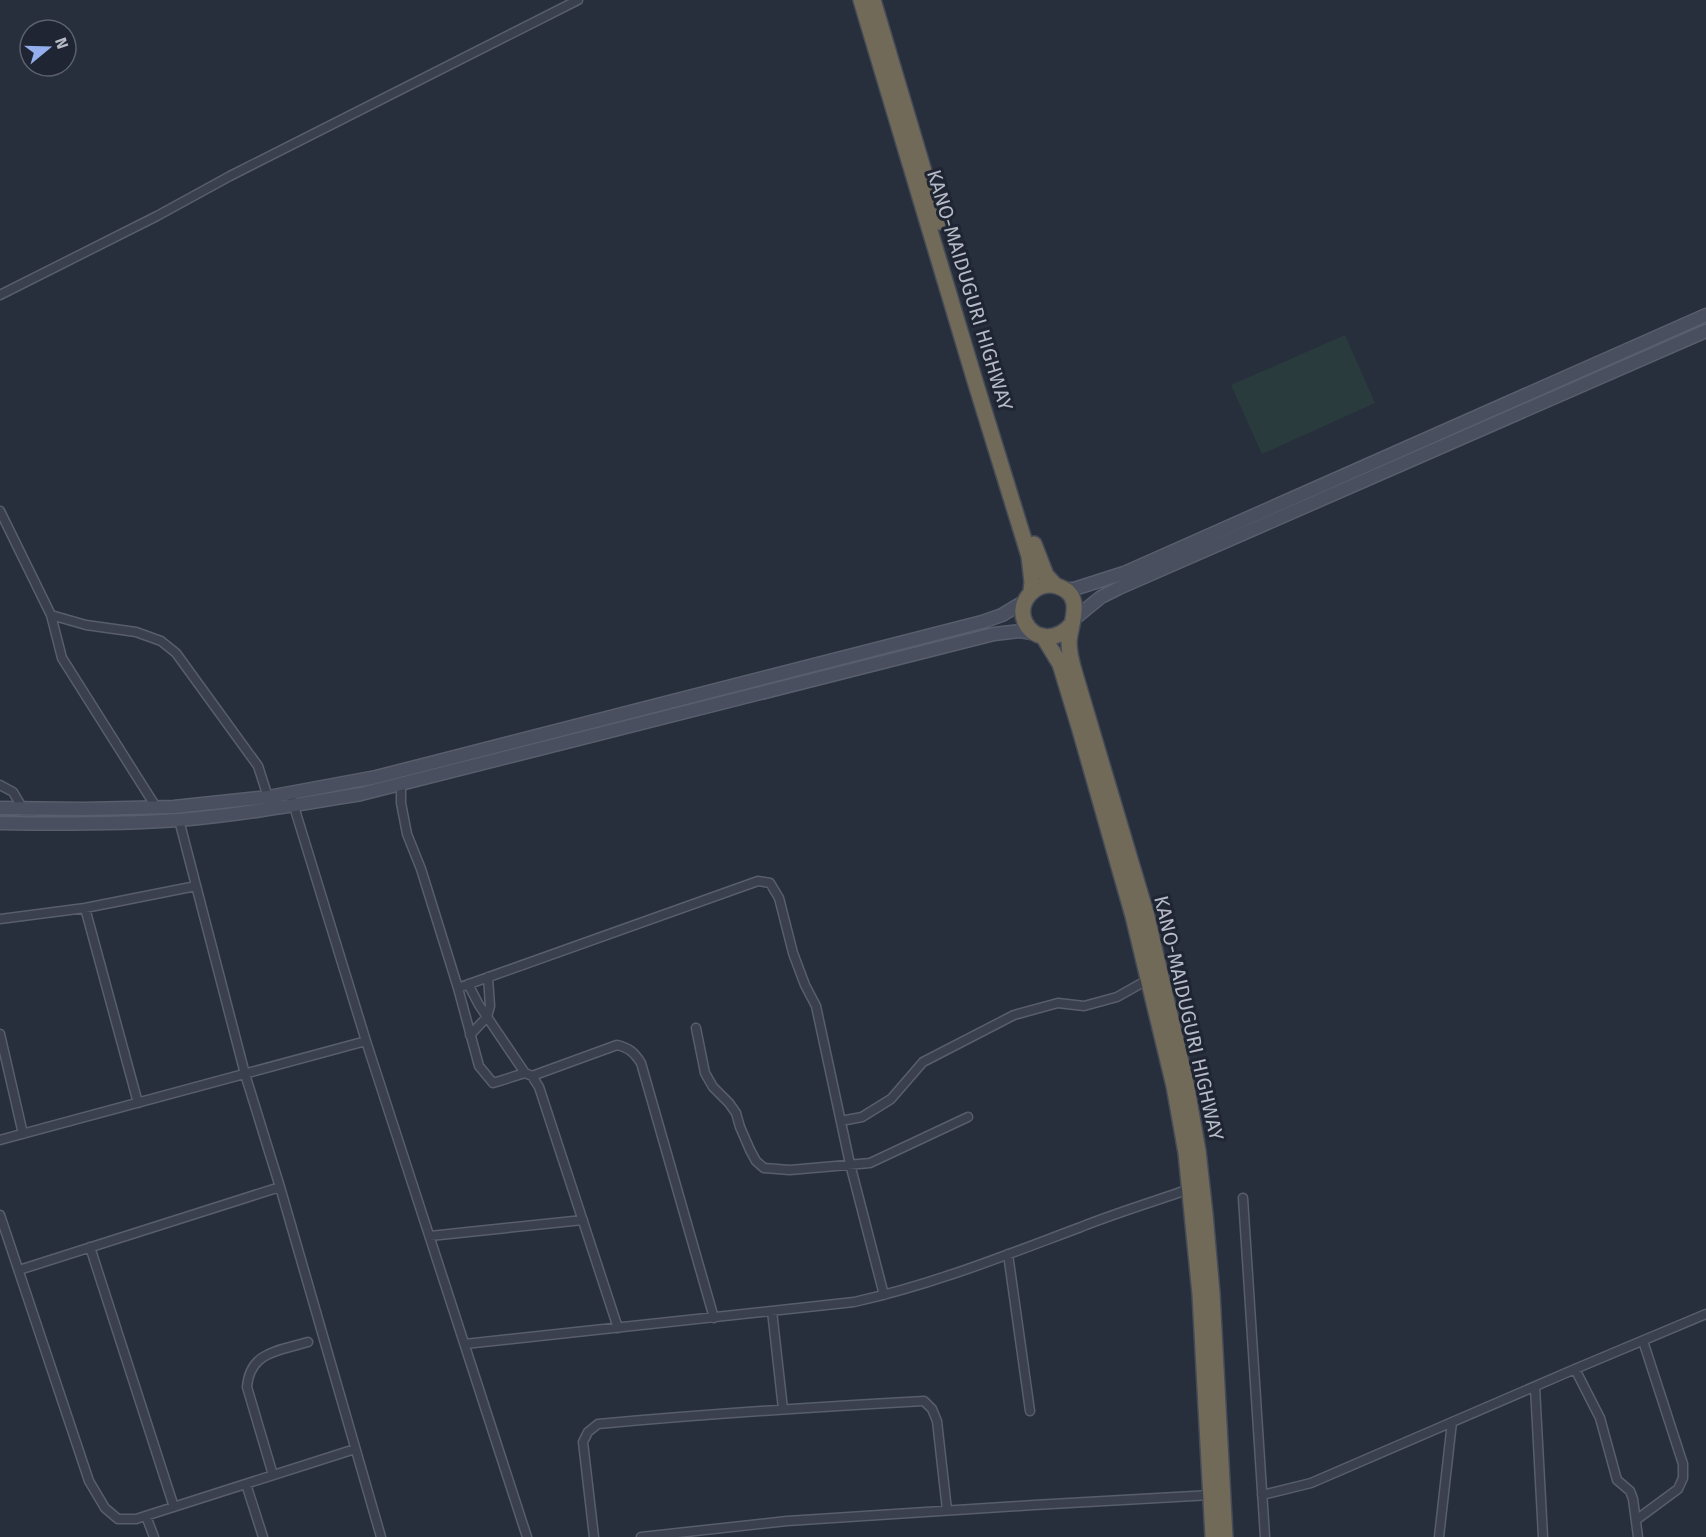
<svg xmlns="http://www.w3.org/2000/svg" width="1706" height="1537" font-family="'Fira Sans',sans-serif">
  <rect width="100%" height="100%" fill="#272e3c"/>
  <path fill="#2a3b3e" d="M1345,335L1375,403L1262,454L1231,385Z"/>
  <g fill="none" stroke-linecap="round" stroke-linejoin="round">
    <defs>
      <path id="street" d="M0,295L157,216L230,176L578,0
        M0,511L51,615L62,658L156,807
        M51,615L86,625L136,632L161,641L176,653L258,766L268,797
        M401,784V803L407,834L421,869L458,988L479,1066L493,1083L525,1073L532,1076L539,1087L618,1328
        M0,785L13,792L23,809
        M292,800L366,1041L527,1537
        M179,820L245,1074L280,1187L381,1537
        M85,908L138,1103
        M0,919L85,908L196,886
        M468,984L479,1005L525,1073
        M458,988L758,881L770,883L779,898L793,953L805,985L816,1006L850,1164L884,1295
        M696,1028L705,1073L713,1087L729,1103L736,1113L740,1127L750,1150L756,1161L764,1168L790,1170L870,1163L968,1117
        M0,1034L23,1134
        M470,1035L487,1017L490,1006L488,977
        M532,1076L617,1045C629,1048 634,1052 641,1063L714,1318
        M841,1121L862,1117L891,1099L923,1062L1014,1015L1058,1003L1084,1006L1117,997L1149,979
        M0,1140L366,1041
        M1243,1198L1265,1537
        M0,1215L89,1481L105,1508L118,1519H136L355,1449
        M430,1236L583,1220
        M90,1247L174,1507
        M1008,1254L1030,1411
        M19,1270L280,1187
        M772,1311L783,1409
        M465,1344L854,1302C932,1285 1006,1255 1081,1227C1116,1213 1153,1202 1189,1189
        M1575,1369L1600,1418L1617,1480L1630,1491L1633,1499L1638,1537
        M1535,1387L1543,1537
        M273,1475L247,1387C250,1351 279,1351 308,1342
        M246,1484L263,1537
        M1262,1495L1311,1483L1575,1369L1706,1314
        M146,1516L154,1537
        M1636,1520L1678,1489L1683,1478V1464L1643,1341
        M594,1537L583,1442L588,1432L598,1424C707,1414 815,1407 924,1401L932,1409L937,1421L947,1510
        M641,1537L787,1521L1034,1505L1211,1495
        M1439,1537L1452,1422"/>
      <path id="secondary" d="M1064,589H1074L1124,573L1706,315
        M1074,619L1101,597L1119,588L1706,331
        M0,808L82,809L174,807L268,797L376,777L431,763L982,622L1002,615L1025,601
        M0,823C59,824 120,824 179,820C240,815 301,804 361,794L994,634L1020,631L1036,634"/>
      <path id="highway" d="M861,0L975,381L1029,556L1032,582L1031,592
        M873,0L939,222
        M1034,544L1046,575L1056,586
        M1071,625C1058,640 1035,642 1025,622C1016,602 1036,580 1057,586C1086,595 1070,623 1069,642C1069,653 1072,664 1075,674L1146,913L1186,1083L1198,1151L1205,1214L1212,1293L1225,1537
        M1043,636L1060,664L1080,730L1133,916L1174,1086L1186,1153L1200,1294L1213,1537"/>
    </defs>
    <use href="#street" stroke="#585e6b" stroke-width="11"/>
    <use href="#secondary" stroke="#585e6b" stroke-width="15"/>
    <use href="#highway" stroke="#454b58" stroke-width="18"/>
    <use href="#street" stroke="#3a404d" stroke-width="8"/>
    <use href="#secondary" stroke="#494f5f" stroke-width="12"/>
    <use href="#highway" stroke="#726a58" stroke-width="15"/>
  </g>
  <g text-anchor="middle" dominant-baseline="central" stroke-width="6" stroke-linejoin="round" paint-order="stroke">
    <g font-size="20" fill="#b7bbc8" stroke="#1f2532">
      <text transform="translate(970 290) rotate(73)">KANO-MAIDUGURI HIGHWAY</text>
      <text transform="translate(1189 1018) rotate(77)">KANO-MAIDUGURI HIGHWAY</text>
    </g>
  </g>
  <g transform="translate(48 48) rotate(71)"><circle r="28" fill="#1f2532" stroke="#5c616e" stroke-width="1.5"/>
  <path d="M0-4.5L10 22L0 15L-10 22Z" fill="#95aeee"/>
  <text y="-9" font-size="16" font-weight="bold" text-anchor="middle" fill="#b7bbc8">N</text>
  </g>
</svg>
